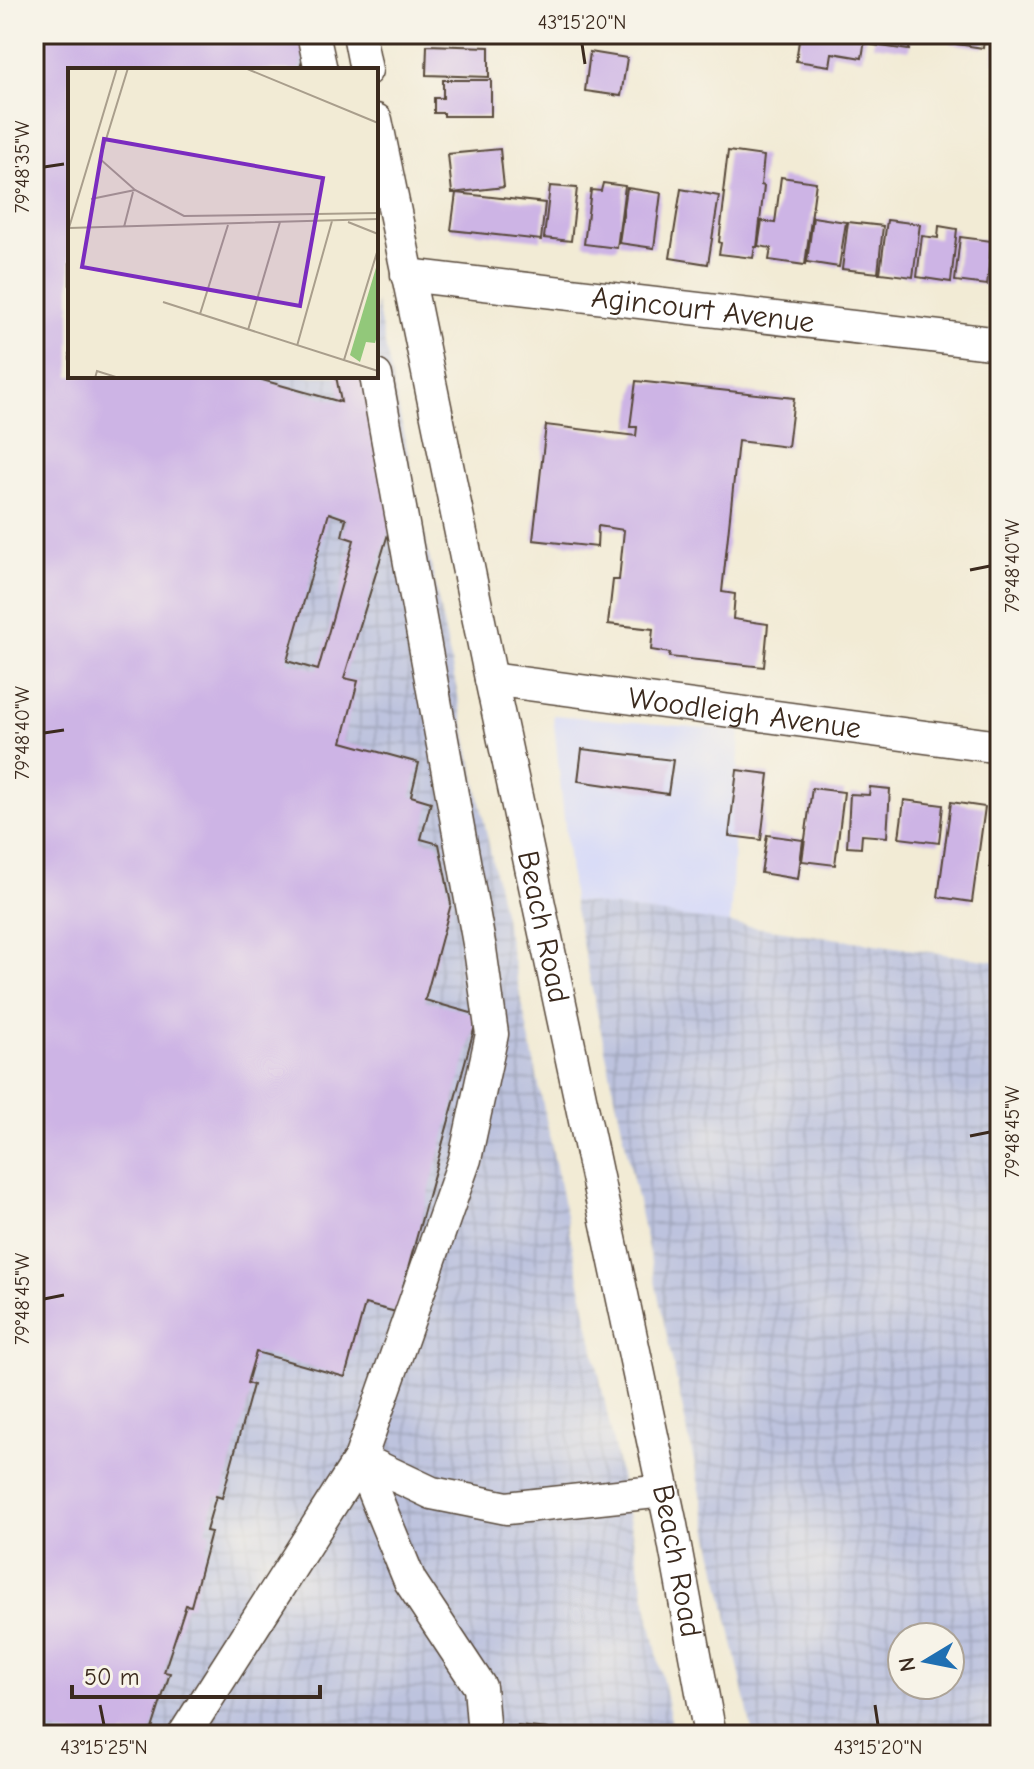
<svg xmlns="http://www.w3.org/2000/svg" width="1034" height="1769" font-family="'Comic Neue',sans-serif">
  <defs>
    <pattern id="industrial-grid" width="8" height="8" patternUnits="userSpaceOnUse" patternTransform="scale(2)"><rect width="8" height="8" fill="#bdc3de"/><path d="M0 4h8M4 0v8" fill="none" stroke="#a3a8be"/></pattern>
  </defs>
  <rect width="100%" height="100%" fill="#f7f3e8"/>
  <filter id="ink" filterUnits="userSpaceOnUse"><feTurbulence type="fractalNoise" baseFrequency=".0125" numOctaves="2"/><feDisplacementMap in="SourceGraphic" scale="16" xChannelSelector="R" yChannelSelector="G"/><feConvolveMatrix kernelMatrix="1 2 1 2 8 2 1 2 1" color-interpolation-filters="sRGB"/></filter>
  <filter id="wash" filterUnits="userSpaceOnUse"><feTurbulence type="fractalNoise" baseFrequency=".006" numOctaves="4" result="noise"/><feDisplacementMap in="SourceGraphic" scale="32" xChannelSelector="R" yChannelSelector="G"/><feGaussianBlur stdDeviation="1.8" result="paint"/><feColorMatrix in="noise" values="0 0 0 0 0 0 0 0 0 0 0 0 0 0 0 0 0 1.4 0 .05"/><feComposite in="paint" operator="in"/></filter>
  <g filter="url(#wash)">
    <rect width="100%" height="100%" fill="#f2ebd5"/>
    <path fill="#d4d8f9" d="M553,715L740,731L730,924L573,901Z"/>
    <path fill="url(#industrial-grid)" fill-rule="evenodd" d="M34,34H321L328,70H70V376H376V301L674,1735H34Z
      M573,901L1000,962V1735H753ZM902,1637H950V1685H902Z"/>
    <g id="blocks">
      <path fill="#cdb4e5" fill-rule="evenodd" d="M34,34H310L299,70H70V376H248L341,402L336,376H363L391,524L344,678L358,681L342,742L419,763L411,796L431,802L421,839L439,844L451,904L425,1000L478,1015L396,1312L365,1304L345,1377L256,1352L247,1383L253,1385L222,1498L216,1496L206,1531L211,1532L191,1606L186,1605L164,1672L170,1673L150,1735H70L34,1725ZM329,513L346,519L342,536L354,540L318,670L287,661Z
        M800,34H866L862,58L832,53L830,66L796,61Z
        M875,34H948L947,41L911,36L909,50L873,45Z
        M951,34H985L983,48L950,43Z
        M996,34H1000V63L994,62Z
        M427,45L489,47V77L426,75Z
        M590,52L627,58L621,96L585,91Z
        M443,80H491V116H444V113H434V98H443Z
        M500,149L504,187L452,193L448,154Z
        M728,151L764,156L761,185L764,186L757,247H755L753,258L719,254L721,243L719,242L725,193H723Z
        M781,177L816,182L805,265L769,260L771,248L758,246L762,221L775,223Z
        M603,183L625,186L617,248L584,244L591,190L601,191Z
        M550,186L577,188L571,241L544,238Z
        M627,188L661,193L654,248L619,243Z
        M681,189L719,196L708,264L670,258Z
        M456,193L545,203L541,240L451,230Z
        M813,217L846,222L839,267L807,262Z
        M887,220L920,224L913,277L880,273Z
        M848,222L883,226L878,273L842,269Z
        M939,226L957,229L951,282L917,277L922,236L938,238Z
        M960,237L992,241L987,285L955,281Z
        M636,381L794,398L788,447L738,441L722,592L735,594L733,619L768,624L764,667L669,657L670,653L651,650L653,629L608,624L613,580H619L624,530L598,526L597,547L533,540L546,425L636,436L637,427H630Z
        M582,749L673,760L668,794L578,781Z
        M737,770L769,774L761,840L729,836Z
        M870,787L890,789L887,837L862,835L861,848L847,847L850,794L869,795Z
        M812,788L844,792L835,865L802,861Z
        M904,800L943,805L939,843L899,838Z
        M951,802L985,807L972,902L938,897Z
        M998,804L1000,805V868L990,867Z
        M767,835L803,840L798,879L761,873Z
        M517,1726L548,1729V1735H516Z"/>
    </g>
  </g>
  <g filter="url(#ink)">
    <use href="#blocks" fill-opacity="0" stroke="#564739" stroke-width="2"/>
    <g fill="none" stroke-linecap="round" stroke-linejoin="round">
      <defs>
        <g id="minor">
          <path d="M313,34L321,70"/>
          <path d="M359,34L366,70"/>
          <path id="s1" d="M376,120L491,679L671,1525L710,1735"/>
          <path id="s2" d="M407,275L1000,344"/>
          <path id="s3" d="M491,679L1000,747"/>
          <path d="M360,1459L432,1493L507,1508L664,1491"/>
          <path d="M360,1459L410,1581L480,1687L484,1735"/>
          <path d="M184,1735L360,1459L465,1159L492,1034L480,949L376,376"/>
        </g>
      </defs>
      <use href="#minor" stroke="#564739" stroke-width="35"/>
      <use href="#minor" stroke="#fff" stroke-width="32"/>
    </g>
  </g>
  <path fill="none" stroke="#3b2a1e" stroke-width="3" d="M582,44L585,64M44,167L64,164M970,570L990,566M44,733L64,730M970,1136L990,1132M44,1299L64,1295M100,1705L104,1725M875,1705L878,1725"/>
  <g text-anchor="middle" dominant-baseline="central" stroke-width="8" stroke-linejoin="round" paint-order="stroke">
    <g font-size="30" fill="#3b2a1e" stroke="#f7f3e8">
      <text stroke="none"><textPath href="#s2" startOffset="298">Agincourt Avenue</textPath></text>
      <text stroke="none"><textPath href="#s3" startOffset="256">Woodleigh Avenue</textPath></text>
      <text stroke="none"><textPath href="#s1" startOffset="824">Beach Road</textPath></text>
      <text stroke="none"><textPath href="#s1" startOffset="1472">Beach Road</textPath></text>
    </g>
  </g>
  <g transform="translate(68 68)">
    <rect width="310" height="310" fill="#f2ebd5"/>
    <path d="M310,193V264L307,275L298,274L292,294L282,287Z" fill="#92c87a"/>
    <path d="M307,212L310,213V254L297,249Z" fill="#92c87a"/>
    <path fill="none" stroke="#a99e8c" stroke-width="2" d="M60,0L32,91L67,122L116,148L310,145M177,0L310,55M23,131L67,122M280,154L310,166M56,159L65,124M1,160L310,151M0,163L49,0M95,234L310,303M132,246L160,157M180,262L212,154M229,278L264,153M276,292L310,181M27,310L29,303L51,310"/>
    <path fill="#7b2cbf" fill-opacity="0.15" stroke="#7b2cbf" stroke-width="4" d="M36,71L255,110L232,238L14,199Z"/>
    <rect width="310" height="310" fill="none" stroke="#3b2a1e" stroke-width="4"/>
  </g>
  <rect width="1034" height="1769" fill="none" stroke="#f7f3e8" stroke-width="88"/>
  <g transform="translate(926 1661) rotate(260)"><circle r="38" fill="#f7f3e8" stroke="#aca397" stroke-width="2"/>
  <path d="M0-6L14 30L0 20L-14 30Z" fill="#1f6fb2"/>
  <text y="-12" font-size="22" font-weight="bold" text-anchor="middle" fill="#3b2a1e">N</text>
  </g>
  <path d="M72 1685v12h248v-12" fill="none" stroke="#3b2a1e" stroke-width="4"/>
  <text x="84" y="1685" font-size="24" fill="#3b2a1e" stroke="#f7f3e8" stroke-width="6" paint-order="stroke">50 m</text>
  <rect x="44" y="44" width="946" height="1681" fill="none" stroke="#3b2a1e" stroke-width="3"/>
  <g font-size="20" text-anchor="middle" fill="#3b2a1e">
    <text x="582" y="29">43°15'20"N</text>
    <text transform="translate(22 167) rotate(-90)" y="7">79°48'35"W</text>
    <text transform="translate(1012 566) rotate(-90)" y="7">79°48'40"W</text>
    <text transform="translate(22 733) rotate(-90)" y="7">79°48'40"W</text>
    <text transform="translate(1012 1132) rotate(-90)" y="7">79°48'45"W</text>
    <text transform="translate(22 1299) rotate(-90)" y="7">79°48'45"W</text>
    <text x="104" y="1754">43°15'25"N</text>
    <text x="878" y="1754">43°15'20"N</text>
  </g>
</svg>
